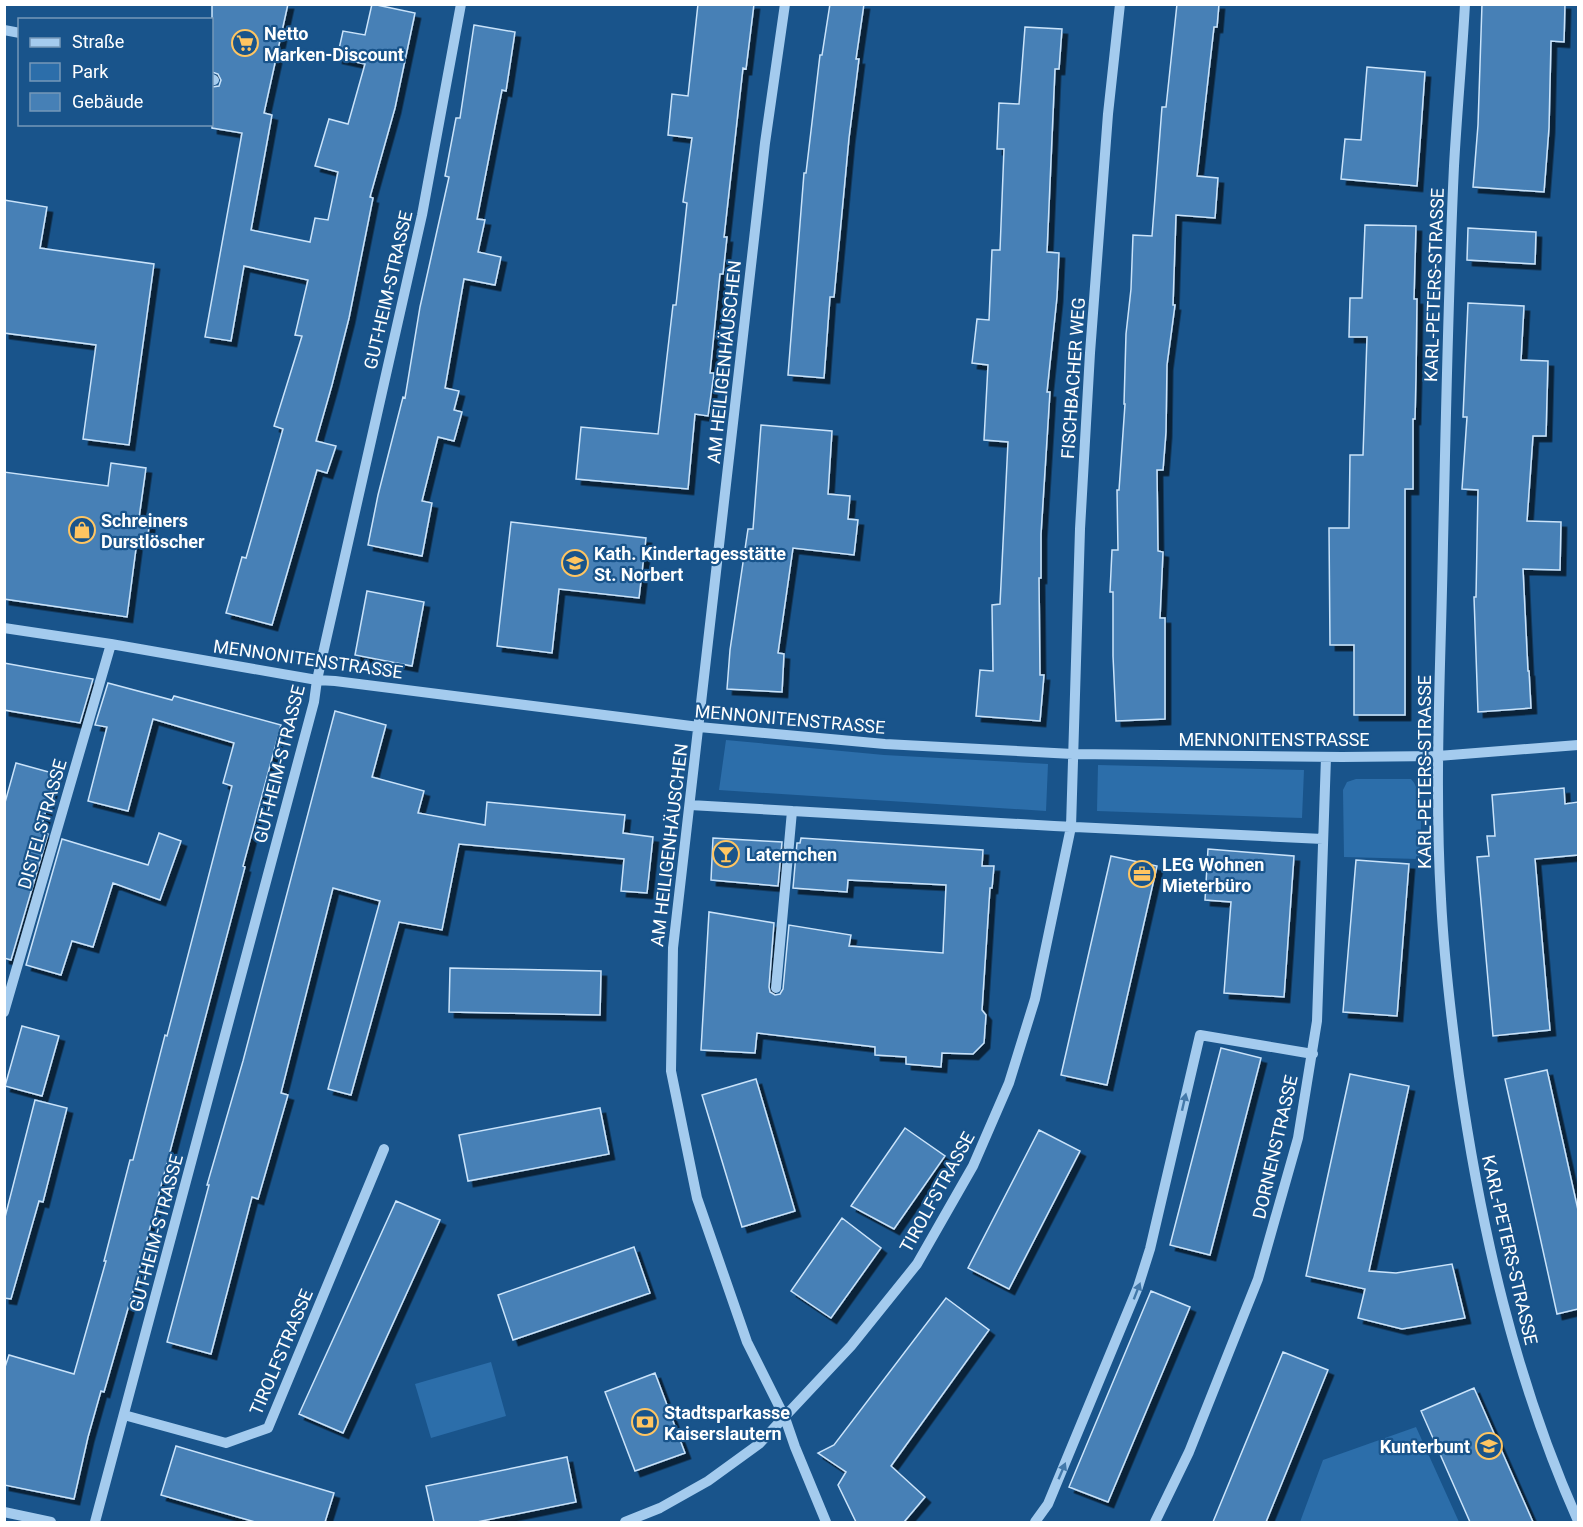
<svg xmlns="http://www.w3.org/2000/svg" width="1583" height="1527" font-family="Roboto,sans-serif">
  <defs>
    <filter id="shadow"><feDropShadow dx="5.5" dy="5.5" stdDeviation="0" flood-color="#0009"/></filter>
  </defs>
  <rect width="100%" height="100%" fill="#19548b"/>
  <path fill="#2c6eaa" d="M726,740L884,755L1048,764L1046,811L719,790Z
    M1098,765L1304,770L1302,818L1097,811Z
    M1356,779H1411C1426,794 1420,838 1419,859L1344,857L1343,790L1347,782Z
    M491,1362L506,1416L431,1438L415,1384Z
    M1416,1427L1459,1522H1300L1323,1460Z"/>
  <path fill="#4680b6" stroke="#cae3fa" stroke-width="1.5" filter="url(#shadow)" d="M212,4H288L264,113L272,115L251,230L310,242L315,218L328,220L338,172L315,166L329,119L348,124L365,64L337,58L343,31L365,35L372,4L415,13L395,108L370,197L373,198L349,318L332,385L316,441L336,446L327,473L317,470L272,625L226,613L242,557L246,558L283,429L274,426L302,336L295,335L308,280L244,266L231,341L205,337L242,133L212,128V87L219,86L221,80L218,74L212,72Z
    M698,4H754L746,69L743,68L724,237H727L723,274H720L710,373H714L708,416L695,414L688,489L576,479L581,427L658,434L673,305H676L687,203L683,202L692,138L668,135L672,94L688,96Z
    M830,4H864L856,59H859L849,138L834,297H830L824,378L788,375L804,173H806L820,55H822Z
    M1177,4H1219L1217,27H1214L1197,176L1218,178L1215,218L1176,215L1173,305H1175L1167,365L1166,432L1163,470H1157L1158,551L1163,552L1160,618H1165V719L1116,721L1113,656V592H1110L1112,550H1118L1117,490H1119L1125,404H1124L1126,334L1131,289L1133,235L1152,236L1162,107H1166Z
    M1482,4H1565L1564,42L1551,41L1549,128L1544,192L1473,187L1478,125Z
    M474,25L515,32L506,91L502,90L477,219L485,220L478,252L501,257L495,285L464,279L445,388L459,391L454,410L462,412L454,441L438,437L422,501L432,503L422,556L368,545L378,495L403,397L405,398L420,307L449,177L445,176L456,118H460Z
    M1025,27L1062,29L1059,69H1055L1047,252L1059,253L1057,297L1047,392H1050L1041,534V578H1039L1040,675H1044L1040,721L976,716L980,670L993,671L992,605L1000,604L1008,442L984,440L988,365L972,363L977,319L989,320L992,250H1000L1004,149H997L999,103L1019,104Z
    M1367,67L1425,72L1417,186L1341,179L1345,139L1361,140Z
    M4,200L47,207L40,248L154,264L129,445L83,439L96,345L4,333Z
    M1365,225L1416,226L1414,299H1417L1416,377L1415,419H1413V489H1405V715H1354V645H1330L1329,528H1349L1350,455H1363L1367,337H1349L1350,298H1362Z
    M1468,228L1536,232L1535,264L1467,260Z
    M1468,303L1524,306L1521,360L1548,361L1546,436H1533L1527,521L1561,522L1560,570L1523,569L1528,671H1529L1531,708L1478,712L1474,597H1476L1478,490L1462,489L1467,417H1463Z
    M761,425L832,431L828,494L850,496L848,519L858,520L854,555L793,548L778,653L784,654L782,692L727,689L730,650L748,529H753Z
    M111,463L146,468L139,518L150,519L147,542L137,541L127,617L4,599V472L108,486Z
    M511,522L646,538L639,598L559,589L552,653L497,646Z
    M367,591L424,602L412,666L355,655Z
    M4,663L93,679L80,723L4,710Z
    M108,683L172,700L174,696L281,725L243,866L245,867L137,1277L104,1392L101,1391L88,1437L74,1499L4,1485V1370L9,1355L74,1374L106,1261H104L130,1160H133L165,1035L167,1036L232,786L223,783L234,743L153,719L128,811L88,801L107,727L95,725Z
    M335,711L386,725L372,777L424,791L418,813L485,825L487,802L625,815L623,833L653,837L647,893L621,891L624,859L459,844L442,930L399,922L351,1095L328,1089L380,901L333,888L281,1093L288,1095L258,1199L252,1197L211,1354L167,1342L209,1185H207L243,1061Z
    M16,763L56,774L40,832L48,834L11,960L4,958V806Z
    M1564,788L1565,804L1578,802V855L1535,859L1550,1030L1493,1036L1477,857L1489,856L1487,836H1495L1492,795Z
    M159,833L181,841L160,900L113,883L93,947L72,941L61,975L26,965L62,839L148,865Z
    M713,838L782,842L778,886L711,880Z
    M801,838L983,850L982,866H994L992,888H990L982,1010L986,1015L984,1043L973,1054L942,1053L941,1067L906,1064V1057L875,1055V1047L757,1033L755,1053L701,1050L709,912L774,923L769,987L770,992L775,995L780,994L783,989L789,925L851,935L849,946L943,953L946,885L848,880L847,892L793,888L797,843H800Z
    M1208,849L1294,856L1284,997L1224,993L1231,902L1205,900Z
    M1111,856L1157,866L1107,1085L1061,1075Z
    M1356,860L1409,864L1397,1016L1343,1012Z
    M450,968L601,971L600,1015L449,1012Z
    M22,1026L59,1036L42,1096L5,1086Z
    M1221,1048L1261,1058L1210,1255L1170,1245Z
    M1547,1070L1578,1210V1309L1557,1314L1505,1079Z
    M1350,1074L1409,1086L1369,1271L1396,1273L1452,1264L1465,1318L1402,1329L1358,1318L1365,1289L1306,1276Z
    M756,1079L795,1211L742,1227L702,1095Z
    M35,1100L67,1108L43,1202L39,1201L11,1299L4,1298V1221Z
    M600,1108L609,1154L468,1181L459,1135Z
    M905,1128L945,1156L894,1229L851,1206Z
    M1039,1130L1080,1151L1009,1289L968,1268Z
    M396,1201L440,1220L343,1433L299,1414Z
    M842,1218L881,1248L831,1318L791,1291Z
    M634,1247L650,1293L513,1340L498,1295Z
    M1151,1291L1190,1307L1108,1502L1069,1487Z
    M946,1298L989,1330L891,1466L925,1497L904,1522H856L838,1485L846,1472L818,1453L834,1445Z
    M1283,1352L1328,1370L1266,1522H1213Z
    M655,1373L685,1453L635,1471L605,1392Z
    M1474,1388L1533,1522H1470L1421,1411Z
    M176,1446L334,1493L325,1522H255L161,1495Z
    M567,1457L576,1502L477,1522H434L426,1486Z"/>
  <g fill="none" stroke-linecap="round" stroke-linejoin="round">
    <path stroke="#a4cbee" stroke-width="10" d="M785,4L765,143L673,948L671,1071L697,1198L747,1342L785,1418L795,1447L826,1522
      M1465,4C1462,58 1457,112 1454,166C1448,292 1446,418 1443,544C1441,662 1434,781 1441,899C1444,958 1451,1017 1459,1076C1481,1229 1515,1380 1578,1521
      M4,30L20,33
      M212,79L214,80
      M4,628L111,644L317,680L335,681L699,727L885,744L1073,754L1342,757L1438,756L1578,745
      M690,805L1054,826L1323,839
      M776,988L792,811
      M4,1012L111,644
      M124,1415L226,1443L268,1428L384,1149
      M4,1512L51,1522
      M95,1522L314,702L317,680L422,215L461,4
      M625,1522L660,1508L708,1481L759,1444L851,1346L917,1264L973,1166L1009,1083L1035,999L1071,827L1080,529L1090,353L1108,114L1120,4
      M1035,1522L1048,1504L1138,1287L1150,1249L1200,1035L1313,1054
      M1155,1522L1189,1452L1258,1279L1298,1138L1317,1021L1326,757"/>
  </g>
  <defs><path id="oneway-solid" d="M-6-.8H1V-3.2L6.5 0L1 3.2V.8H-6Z" transform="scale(1.5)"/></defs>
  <g fill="#4378a9">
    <use href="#oneway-solid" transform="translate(1184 1102) rotate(-77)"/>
    <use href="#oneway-solid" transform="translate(1137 1291) rotate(-69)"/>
    <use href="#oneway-solid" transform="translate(1062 1471) rotate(-67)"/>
  </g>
  <defs>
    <symbol id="supermarket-ring" viewBox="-11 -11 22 22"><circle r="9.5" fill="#19548b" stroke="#ffc561" stroke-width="1.5"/><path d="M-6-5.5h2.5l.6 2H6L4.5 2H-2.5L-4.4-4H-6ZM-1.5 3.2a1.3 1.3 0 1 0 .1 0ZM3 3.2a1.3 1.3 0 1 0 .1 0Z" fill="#ffc561"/></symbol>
    <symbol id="shop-ring" viewBox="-11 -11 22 22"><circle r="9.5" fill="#19548b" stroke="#ffc561" stroke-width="1.5"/><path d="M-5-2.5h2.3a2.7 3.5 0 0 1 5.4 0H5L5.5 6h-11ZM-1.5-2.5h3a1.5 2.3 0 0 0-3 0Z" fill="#ffc561"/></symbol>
    <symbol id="school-ring" viewBox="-11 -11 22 22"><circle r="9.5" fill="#19548b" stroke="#ffc561" stroke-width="1.5"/><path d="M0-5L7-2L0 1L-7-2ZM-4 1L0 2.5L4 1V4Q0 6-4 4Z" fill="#ffc561"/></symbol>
    <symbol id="bar-ring" viewBox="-11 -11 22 22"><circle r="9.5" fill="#19548b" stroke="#ffc561" stroke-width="1.5"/><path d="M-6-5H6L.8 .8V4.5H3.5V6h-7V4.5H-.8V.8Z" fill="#ffc561"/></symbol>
    <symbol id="office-ring" viewBox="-11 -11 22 22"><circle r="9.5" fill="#19548b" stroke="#ffc561" stroke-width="1.5"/><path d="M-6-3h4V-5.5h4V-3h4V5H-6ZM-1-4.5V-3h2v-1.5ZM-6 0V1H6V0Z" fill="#ffc561"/></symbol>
    <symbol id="bank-ring" viewBox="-11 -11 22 22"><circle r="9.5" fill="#19548b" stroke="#ffc561" stroke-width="1.5"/><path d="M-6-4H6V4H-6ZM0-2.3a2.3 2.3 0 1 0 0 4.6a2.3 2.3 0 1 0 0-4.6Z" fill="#ffc561"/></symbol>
  </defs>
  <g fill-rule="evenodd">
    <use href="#supermarket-ring" x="230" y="28" width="30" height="30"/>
    <use href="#shop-ring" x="67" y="515" width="30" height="30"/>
    <use href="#school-ring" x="560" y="548" width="30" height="30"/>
    <use href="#bar-ring" x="711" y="839" width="30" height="30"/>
    <use href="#office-ring" x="1127" y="859" width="30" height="30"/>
    <use href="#bank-ring" x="630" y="1407" width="30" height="30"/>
    <use href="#school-ring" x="1474" y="1431" width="30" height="30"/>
  </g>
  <g text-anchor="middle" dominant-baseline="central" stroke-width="4.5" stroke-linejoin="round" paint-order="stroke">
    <g font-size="18" font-weight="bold" fill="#fff" stroke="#19548b" text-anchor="start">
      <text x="264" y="33">Netto<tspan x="264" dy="21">Marken-Discount</tspan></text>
      <text x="101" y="520">Schreiners<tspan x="101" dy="21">Durstlöscher</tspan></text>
      <text x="594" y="553">Kath. Kindertagesstätte<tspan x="594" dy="21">St. Norbert</tspan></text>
      <text x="746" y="854">Laternchen</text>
      <text x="1162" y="864">LEG Wohnen<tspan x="1162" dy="21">Mieterbüro</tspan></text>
      <text x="664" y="1412">Stadtsparkasse<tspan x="664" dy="21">Kaiserslautern</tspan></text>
      <text x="1470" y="1446" text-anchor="end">Kunterbunt</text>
    </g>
    <g font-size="18" fill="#fff" stroke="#19548b">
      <text transform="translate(1434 285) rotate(-88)">KARL-PETERS-STRASSE</text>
      <text transform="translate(388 290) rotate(-77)">GUT-HEIM-STRASSE</text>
      <text transform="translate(724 362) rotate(-84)">AM HEILIGENHÄUSCHEN</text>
      <text transform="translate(1073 378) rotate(-86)">FISCHBACHER WEG</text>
      <text transform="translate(308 659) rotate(8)">MENNONITENSTRASSE</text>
      <text transform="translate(790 719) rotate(5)">MENNONITENSTRASSE</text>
      <text x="1274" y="739">MENNONITENSTRASSE</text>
      <text transform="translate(279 764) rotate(-76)">GUT-HEIM-STRASSE</text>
      <text transform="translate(1424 772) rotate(-90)">KARL-PETERS-STRASSE</text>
      <text transform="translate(42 824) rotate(-74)">DISTELSTRASSE</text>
      <text transform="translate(669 845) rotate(-83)">AM HEILIGENHÄUSCHEN</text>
      <text transform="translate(1275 1147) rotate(-77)">DORNENSTRASSE</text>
      <text transform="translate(937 1192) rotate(-61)">TIROLFSTRASSE</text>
      <text transform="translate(156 1233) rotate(-75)">GUT-HEIM-STRASSE</text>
      <text transform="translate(1510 1250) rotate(77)">KARL-PETERS-STRASSE</text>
      <text transform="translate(281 1352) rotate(-67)">TIROLFSTRASSE</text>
    </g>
  </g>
  <rect width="1583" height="1527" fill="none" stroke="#ffffff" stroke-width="12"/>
  <rect x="18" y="18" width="195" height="108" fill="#19548b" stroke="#7598b9" stroke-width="1.5"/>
  <rect x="30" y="38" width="30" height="9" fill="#a4cbee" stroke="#7598b9" stroke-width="1.5"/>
  <text x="72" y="48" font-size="18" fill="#ffffff">Straße</text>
  <rect x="30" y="63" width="30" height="18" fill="#2c6eaa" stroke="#7598b9" stroke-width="1.5"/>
  <text x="72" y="78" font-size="18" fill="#ffffff">Park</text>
  <rect x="30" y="93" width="30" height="18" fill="#4680b6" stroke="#7598b9" stroke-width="1.5"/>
  <text x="72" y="108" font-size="18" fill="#ffffff">Gebäude</text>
</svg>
